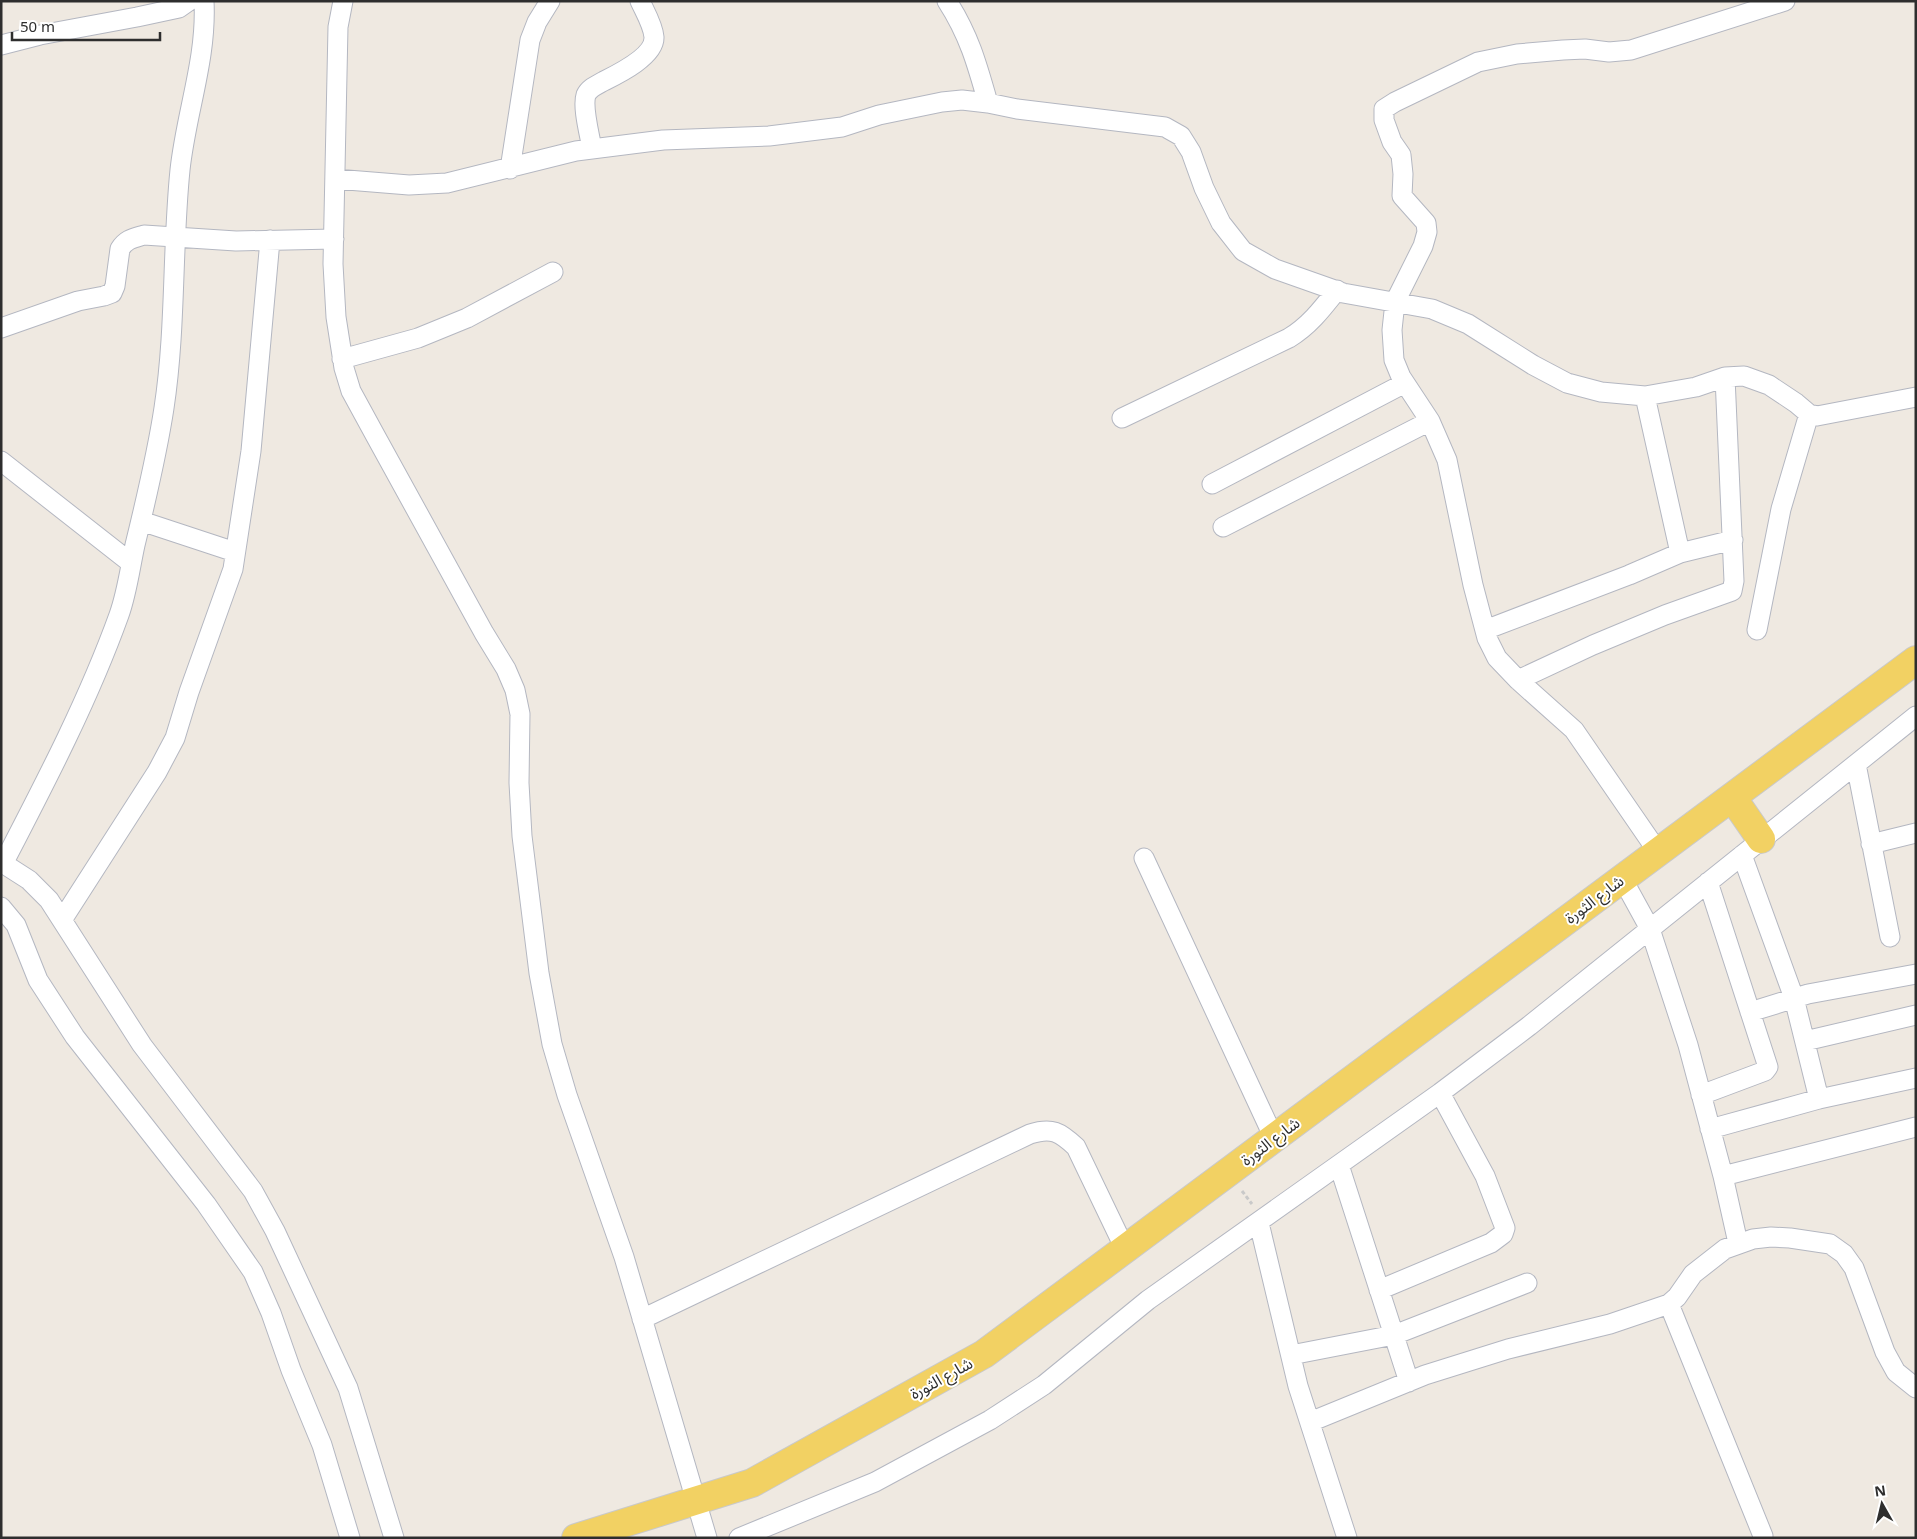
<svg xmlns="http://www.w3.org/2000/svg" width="1917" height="1539" font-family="'Noto Sans','Noto Sans Arabic',sans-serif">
  <rect width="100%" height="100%" fill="#efe9e1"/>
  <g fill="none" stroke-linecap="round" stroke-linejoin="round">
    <defs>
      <path id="minor" d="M343,1L338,27L333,264L336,317L344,368L351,391L375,435L484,633L506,669L515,690L520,714L519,783L522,836L539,973L552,1044L567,1095L624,1257L707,1538
        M947,1C969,35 977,64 988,103
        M1,45L40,35L137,17L179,8L189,1
        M592,149C590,136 582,107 586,95C589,88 597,85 604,81C618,74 655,56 654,37C653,25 645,12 640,1
        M510,169L530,40L537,22L550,1
        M335,179L409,185L447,183L576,151L663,140L769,136L842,127L879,115L942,102L962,100L988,103L1017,109L1165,127L1181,136L1191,152L1204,188L1221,223L1243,251L1275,269L1343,293L1432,309L1468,324L1533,365L1567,383L1601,392L1645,396L1696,387L1725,377L1744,376L1769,385L1796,403L1809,414L1817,416L1916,397
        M1,328L78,301L104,296L112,293L115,286L120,249C126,239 134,238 144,235L236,241L334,239
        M342,359L418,338L467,318L553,272
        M1645,396L1680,553
        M1122,418L1289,338C1309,326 1322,309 1337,290
        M1,461L131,563
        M1212,484L1405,383
        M141,521L235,552
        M1223,527L1430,421
        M1485,630L1629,575L1680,553L1733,540
        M1757,630L1781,509L1809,414
        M1518,680L1593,645L1665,615L1732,591L1734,581L1725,377
        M1856,764L1890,937
        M1871,844L1916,833
        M1658,852L1574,730L1518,680L1497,658L1487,638L1473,585L1447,460L1430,421L1401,377L1394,360L1392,330L1395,302L1423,246L1427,232L1426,223L1402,196L1403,174L1401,155L1392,142L1384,120V109L1395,102L1478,62L1517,54L1563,50L1585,49L1609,52L1631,50L1785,1
        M1742,855L1794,998L1819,1099
        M1144,858L1274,1138
        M1,862L29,880L49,900L142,1045L253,1191L275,1231L348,1388L394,1538
        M3,864C45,783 88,701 119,615C127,593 130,568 135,545C146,500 157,454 164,408C176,329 172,249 180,170C186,113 207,59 204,1
        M1,907L16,925L38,980L75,1037L206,1204L253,1272L271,1313L291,1370L322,1445L350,1538
        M62,920L157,772L175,738L189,692L233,569L251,451L270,240
        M1750,1012L1808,994L1916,974
        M1805,1041L1916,1015
        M1701,1095L1765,1071L1768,1067L1708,882
        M1710,1129L1819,1099L1916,1078
        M1339,1165L1409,1382
        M1723,1176L1916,1127
        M1259,1223L1298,1386L1347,1538
        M1738,1243L1723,1176L1688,1045L1650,929L1916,716
        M1379,1290L1491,1243L1503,1234L1505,1228L1485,1176L1440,1093
        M1669,1304L1763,1536
        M642,1319L1030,1134C1052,1127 1060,1132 1076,1147L1125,1249
        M1291,1355L1394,1335L1527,1283
        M1310,1422L1425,1375L1508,1349L1610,1324L1669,1304L1677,1297L1693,1274L1725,1249L1753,1239L1771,1237L1790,1238L1830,1244L1844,1254L1854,1268L1885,1352L1896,1372L1916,1388
        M739,1538L875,1482L990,1420L1044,1385L1148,1300L1440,1093L1529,1026L1650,929L1622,878"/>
      <path id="primary" d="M1732,797L1761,839
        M576,1538L752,1483L984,1354L1916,660"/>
    </defs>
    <use href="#minor" stroke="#b4b7c1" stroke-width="21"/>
    <use href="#primary" stroke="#c9c9c9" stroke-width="30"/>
    <path stroke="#c9c9c9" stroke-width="3" stroke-dasharray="4 2.5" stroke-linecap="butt" d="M1242,1191L1252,1204"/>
    <use href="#minor" stroke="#fff" stroke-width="19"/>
    <use href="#primary" stroke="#f2d163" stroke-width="28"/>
  </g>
  <g text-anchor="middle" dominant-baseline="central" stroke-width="4" stroke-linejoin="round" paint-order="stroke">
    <g font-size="16" fill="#2e2e2e" stroke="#fff">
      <text transform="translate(1594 899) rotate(-37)">شارع الثورة</text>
      <text transform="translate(1270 1141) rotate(-37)">شارع الثورة</text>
      <text transform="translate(941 1378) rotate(-29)">شارع الثورة</text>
    </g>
  </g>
  <rect width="1917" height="1539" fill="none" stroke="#2e2e2e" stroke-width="5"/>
  <g transform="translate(1882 1504) rotate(352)" stroke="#ffffff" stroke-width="4" paint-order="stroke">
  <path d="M0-4L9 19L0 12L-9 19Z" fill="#2e2e2e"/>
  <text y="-8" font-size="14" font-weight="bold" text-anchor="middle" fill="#2e2e2e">N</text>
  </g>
  <path d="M12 32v8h148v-8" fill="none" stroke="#2e2e2e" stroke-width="2.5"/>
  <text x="20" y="32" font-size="15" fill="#2e2e2e" stroke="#ffffff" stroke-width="4" paint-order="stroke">50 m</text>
</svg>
